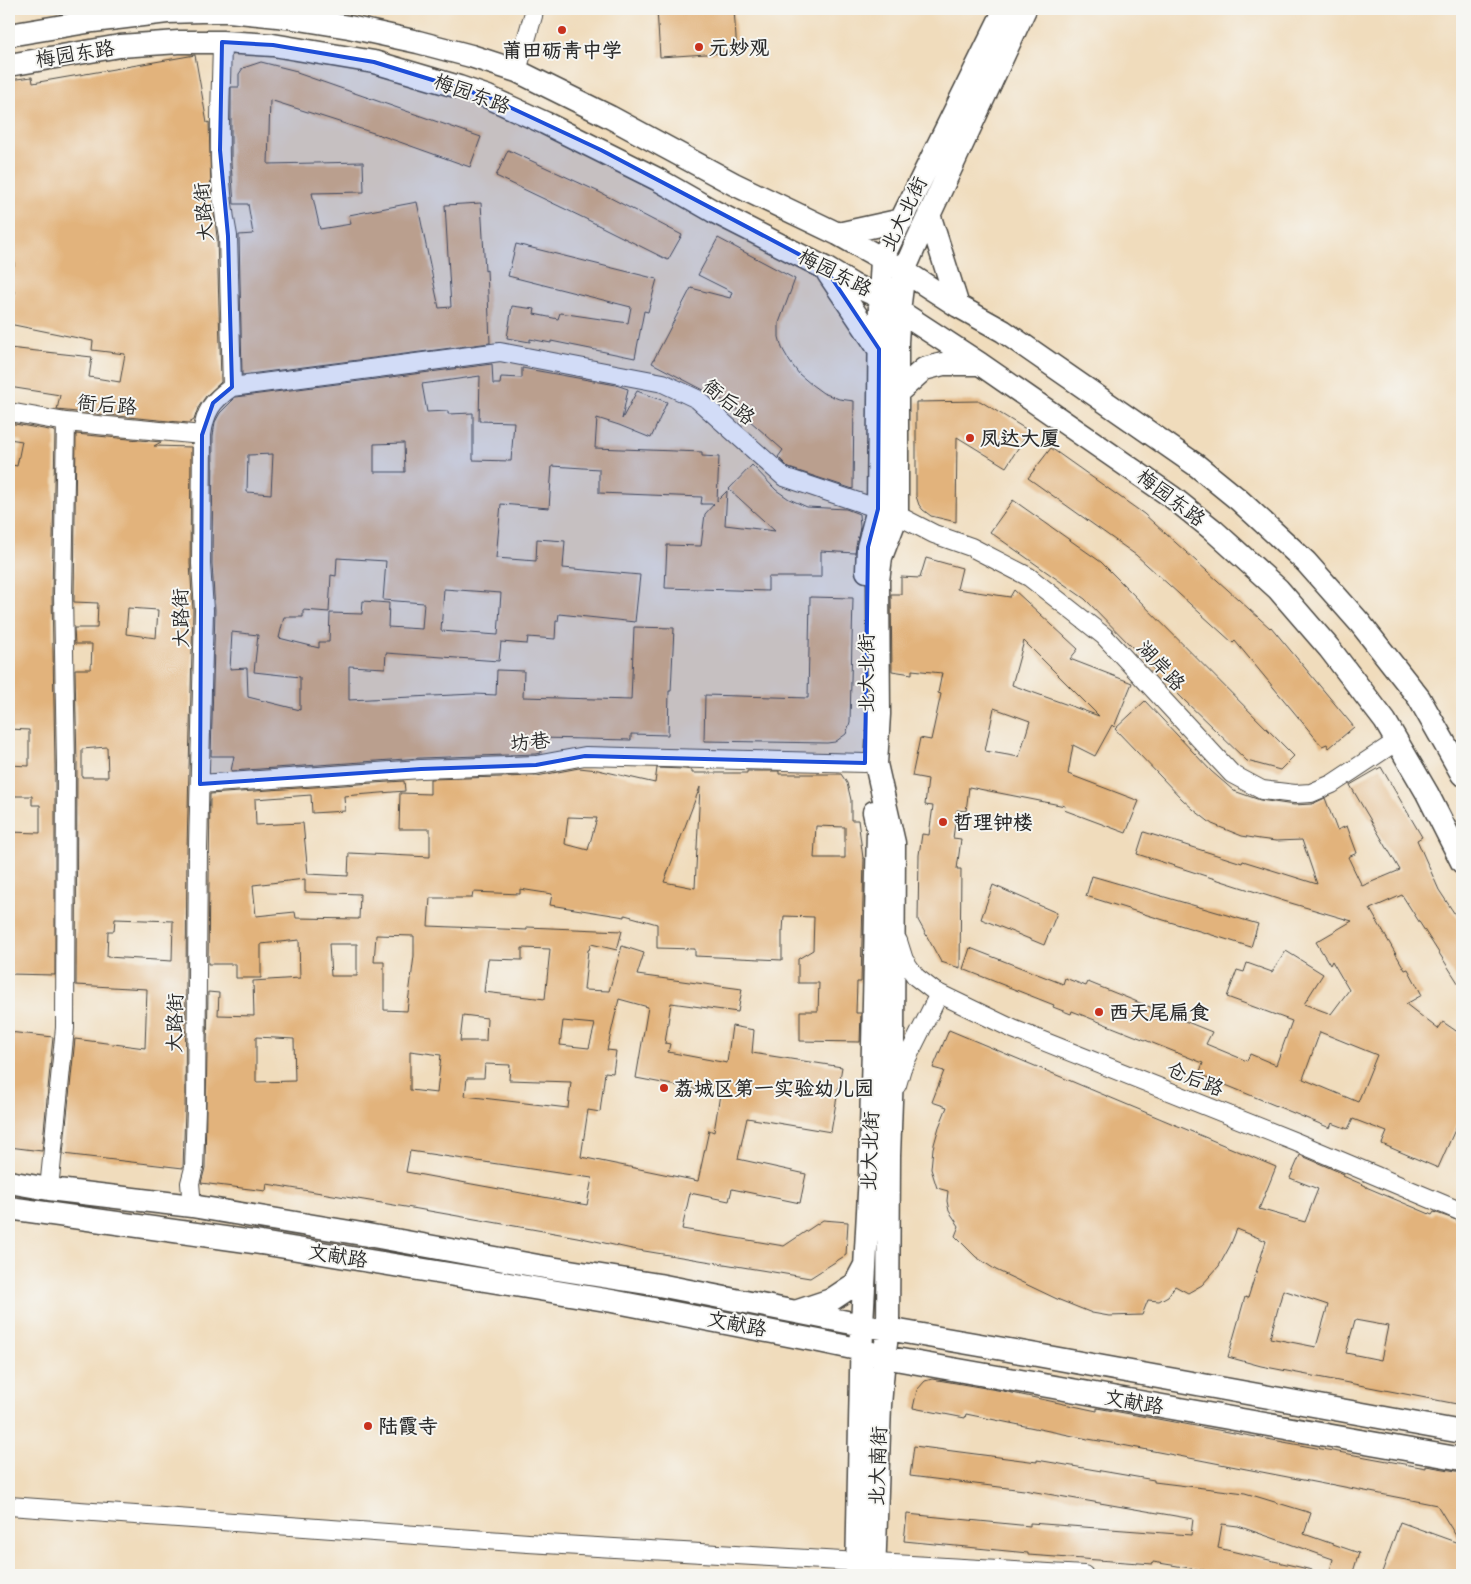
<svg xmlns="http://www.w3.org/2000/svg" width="1471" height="1584" font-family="Caveat,'LXGW WenKai TC',sans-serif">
  <rect width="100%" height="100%" fill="#f6f6f2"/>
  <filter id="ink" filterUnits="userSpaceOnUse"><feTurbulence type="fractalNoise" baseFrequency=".02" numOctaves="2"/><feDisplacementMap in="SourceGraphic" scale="10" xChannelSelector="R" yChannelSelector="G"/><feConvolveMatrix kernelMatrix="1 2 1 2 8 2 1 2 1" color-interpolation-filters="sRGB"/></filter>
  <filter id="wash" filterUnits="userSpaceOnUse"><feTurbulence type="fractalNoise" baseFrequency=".0096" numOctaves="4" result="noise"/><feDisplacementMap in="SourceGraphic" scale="20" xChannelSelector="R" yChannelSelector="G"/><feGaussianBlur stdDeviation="1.12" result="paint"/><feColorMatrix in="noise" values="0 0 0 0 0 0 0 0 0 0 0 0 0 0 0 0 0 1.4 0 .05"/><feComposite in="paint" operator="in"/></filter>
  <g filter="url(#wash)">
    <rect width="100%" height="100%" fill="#f0dcbc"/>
    <g id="blocks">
      <path fill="#e2b37b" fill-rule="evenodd" d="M657,9H734L737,52L660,57Z
        M195,55L207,123L209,122L211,189L217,237L221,382L206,396L198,408L194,420L189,423L57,410L60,395L9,387V348L92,357L89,377L120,382L125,354L92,350L93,341L9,324L15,292H9V267L14,266L13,223L9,224V80L32,77L33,83Z
        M261,62L297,71V73L481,137L470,167L380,135L270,100L268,164L363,162L364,192L312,193L320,229L351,224L349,215L417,202L439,308L451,307L445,205L481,203L485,271L487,270L490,343L242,375L239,235L253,234L248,204H234L231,163V87H239V74L243,68Z
        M508,150L599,192L682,235L668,260L586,219L496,176Z
        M718,238L795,279L779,323V337L782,348L790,362L799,374L812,385L823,393L839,399L854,401L853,489L789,468L778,457L783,450L732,405L652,363L691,288L730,298L732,292L698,275Z
        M516,244L657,279L648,312L644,311L635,358L551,341V343L530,339V342L507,338L512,306L535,309L534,314L558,319L560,313L628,323L631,307L508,276Z
        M492,364L493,384H500L501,377L522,378V368L616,385L628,389L622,419L637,391L667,402L651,438L619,425L597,418L595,448L702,452V456L719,457L717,501L727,491L725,525L775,531L729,489L752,465L776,490L789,499L807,507L846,509L859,514L860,527L855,553L821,551V577H768V591L665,588L667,545L701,546L705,514L714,504H701L702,497L599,493V469L552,466L549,508L501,504L496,558L536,561L537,539L565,541L563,568L640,575L635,622L559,614L558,621H556L555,639L528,637L527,644L501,642L499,661L386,653L385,668L349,666V700L474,694L496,695L497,670L524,671L523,697L631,700L634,627L674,628L671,691H669L668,735L631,734V740L541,738V753L535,754L420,758L231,771L234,756H211L215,610L212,564L213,436L215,422L220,413L236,397ZM480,376L479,421L514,422L511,461L473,460V413L448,414V411L427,412L422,384ZM404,443L405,472H374V444ZM273,454L271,494L247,492L248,455ZM337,558L386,561L383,600L424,603L422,629L388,627L389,603L363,601L362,614L330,613L329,642H319V648L279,638L284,617H303V610L329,612L331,575L336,576ZM444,589L501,593L498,635L441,631ZM232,632L258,635L254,672L300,677V710L248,697L247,668L230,669Z
        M980,401L1029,431L1006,467L957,437L956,522L931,516L923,510L919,505L916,496V402Z
        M9,423L55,431L52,594L55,765V975L9,974V832L40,833V805H32V796H9V765L29,766V730L9,729L10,649H9V487L12,465L17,466L22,441L9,439Z
        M76,434L161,442L154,446L191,447L190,564L193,610L187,848L185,1109L183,1168L63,1154L75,1039L145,1048L147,989L76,985L77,765L75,669H91L92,644H75L74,628H97L98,603L74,602ZM128,608L158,610L156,638L126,634ZM107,747L108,777H82V749ZM115,919L173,921L172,961L107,957L108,931H114Z
        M1051,448L1144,514L1270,628L1271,627L1354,727L1329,748L1327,744L1322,746L1235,641L1233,643L1136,555L1028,478Z
        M1013,500L1101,562L1294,756L1280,770L1247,761L1183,699L1085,599L990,532Z
        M926,558L962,568L957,589L1010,597L1014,590L1078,649L1070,659L1132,683L1114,727L1112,725L1095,756L1073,745L1068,774L1139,801L1126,833L1064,810L1065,806L969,787L966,811L957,810L953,838L961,839L957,869H961L960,968L941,962L918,920L919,855L922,834L929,835L933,806L925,805L928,779L912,776L920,738L931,740L941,694L938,693L942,673L912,670V674L892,671L891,594H901V577L920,578ZM1024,641L1099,716L1012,685ZM994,708L1030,721L1019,757L985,751Z
        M810,597L853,598L850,722L846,734L835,742L827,743L704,741L705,695L808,698Z
        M1145,701L1211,771L1234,791L1260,800L1294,805L1312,804L1325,798L1337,830L1347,826L1357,853L1348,857L1362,886L1400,870L1350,785L1381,767L1422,837L1417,840L1439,890L1462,925V989L1402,895L1370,909L1405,970L1408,969L1422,995L1406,1004L1438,1029L1443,1022L1462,1035V1038L1457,1045L1462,1049V1114L1438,1168L1382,1144L1387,1132L1353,1119L1348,1129L1332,1123L1330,1128L1199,1074L1203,1063L1072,1011L1071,1014L1053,1007L1054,1005L963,969L970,948L1063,984L1065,978L1086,986L1088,982L1212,1032L1206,1044L1247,1061L1250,1054L1276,1065L1292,1021L1227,997L1237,970L1244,972L1247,963L1272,972L1286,951L1323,974L1304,1004L1331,1014L1349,990L1332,961L1330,965L1316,942L1352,921L1284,901L1137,854L1144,832L1242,863L1243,861L1317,884L1302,840L1276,841L1260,839L1242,836L1212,824L1194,810L1182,799L1115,729ZM1320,1032L1377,1055L1358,1102L1303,1079Z
        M579,768L598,770L655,783L657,768L684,769L692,770V773H747V771H779V774H841L847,783L851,800V820H858L863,858H864L861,982H857L856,1013H861L860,1042L800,1041V1011H818L819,983H798V959L813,950L814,917L784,916L783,931H782V960L695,956V949L657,948V924L625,915V917L550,905L552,894L520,889V894L473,892L472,898H430L428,926L527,930V927L622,931L617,950L591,944L589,950H588L584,990L609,991L622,946L644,953L637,975L742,989L738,1012L671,1003L665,1043L670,1044L668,1052L727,1063L732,1026L754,1030L752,1053L842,1067L831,1132L747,1118L738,1159L806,1174L800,1203L732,1189L729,1201L690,1193L682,1229L784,1246L823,1220L848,1222L846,1255L810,1278L632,1249L577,1237L418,1209L267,1184L266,1191L201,1183L205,1168L208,992L219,993L218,1015L254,1016L253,981L300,978L299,940L261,944V978H236V964H208L210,794L404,781L405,791L344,796L345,811L312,813L311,795L255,799L256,825L303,823L308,874L348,876L349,853L430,857V829H399L400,793L430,794V779L537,776ZM700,787L695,888L664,882ZM568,817L597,818L588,850L565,844ZM816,826L845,827V858H814ZM305,879V892L360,894L359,919L296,918L295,912L256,916L253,885ZM376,935L414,936V956L407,1011L384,1010V962H374ZM329,944H357V976H331ZM522,948L550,949L545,999L484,992L488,959L522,960ZM619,999L648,1007L636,1078L720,1094L714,1132L709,1130L698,1181L581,1157L588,1110L600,1112L605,1072L613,1073L616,1051L607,1050ZM463,1015L487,1018L486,1041H460ZM563,1021L595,1024L589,1048L560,1045ZM256,1037L294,1039L295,1081L256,1082ZM410,1051L441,1055L437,1093L410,1090ZM485,1064L510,1065L509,1080L571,1082L568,1108L465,1096L467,1078H484ZM410,1151L592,1178L587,1205L406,1172Z
        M1092,876L1258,924L1251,947L1086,896Z
        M993,885L1057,913L1044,945L981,919Z
        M949,1030L1276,1167L1259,1209L1305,1222L1318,1189L1290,1178L1300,1155L1344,1174L1343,1176L1366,1186V1187L1432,1215L1434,1212L1462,1222V1405L1261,1366L1228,1357L1245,1297L1248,1298L1266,1241L1237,1229L1230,1246L1219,1266L1202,1285L1188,1293L1175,1286L1168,1296L1159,1301L1148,1300L1142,1315L1109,1316L1092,1313L1057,1299L996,1270L976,1257L955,1236L959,1226L949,1211L947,1201L948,1191L937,1188L931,1169L933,1148L939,1127L947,1107L932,1102L944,1071L933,1068ZM1283,1290L1328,1305L1316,1347L1270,1338ZM1355,1320L1388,1326L1381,1360L1346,1353Z
        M9,1032L53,1037L42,1151L9,1147Z
        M932,1379L1003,1391L1097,1411V1408L1426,1468V1466L1462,1472V1575H1381L1400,1522L1461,1544L1437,1505L1329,1484V1485L1117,1444L1088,1439L966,1414L965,1418L913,1408L917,1390L925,1381Z
        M914,1446L1037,1462V1460L1154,1480V1482L1245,1493L1311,1513L1304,1534L1359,1553L1352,1575H1329L1333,1559L1238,1526L1222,1524L1218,1548L1312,1570V1575H1233L1153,1562V1564L1028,1555V1553L904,1541L907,1514L1030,1526V1523L1191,1535L1193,1519L1024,1490L910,1476Z"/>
    </g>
  </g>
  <g filter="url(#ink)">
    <use href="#blocks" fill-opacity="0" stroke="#494641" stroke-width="1"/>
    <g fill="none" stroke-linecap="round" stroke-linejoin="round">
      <defs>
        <path id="minor" d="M517,71L533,16L534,9
          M232,387L500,352L663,383L697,399L784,477L897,515L934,534L971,547L1029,577L1104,636L1232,774L1262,790L1295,794L1311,793L1332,784L1397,741
          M9,412L66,422L202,435
          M200,784L421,769L536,765L585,756L865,763
          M898,941L904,960L916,977L934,991L1013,1029L1296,1142L1462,1212
          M897,1085L902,1068L939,994
          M49,1189L65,1028L66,765L63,594L66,422
          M192,1206L190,1183L194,1168L196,1109L198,848L204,610L201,564L202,435C205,411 212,401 232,387L228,236C215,173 221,106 222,42
          M9,1506L528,1543L1084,1575"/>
        <path id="major" d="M9,35L93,21L167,12L201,11H229L287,17L349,27L418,42L471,56L517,71L610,117L734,184L838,234L904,271L958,306L1003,331L1196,465L1239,500L1306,562L1360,623L1419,698L1462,774
          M9,65L120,46L179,42H222L273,45L374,62L459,87L488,97L545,123L657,179L713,211L825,268L853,285L880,297L899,311L980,364L1172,497L1213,530L1278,589L1329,648L1385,721L1427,793L1462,862
          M929,214L958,306
          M838,234L902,220
          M828,273L879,349
          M897,393L924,369L943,364H980
          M867,571L868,547L878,509L880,297L882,259L1005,9
          M9,1182L49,1189L192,1206L362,1234L538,1266L659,1285L847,1322L1026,1353L1462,1432
          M9,1208L261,1243L612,1301L819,1341L862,1350L884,1357L1462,1459
          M798,1311L831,1300L855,1284L865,1265
          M857,1575L862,1324L870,1174L878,830L874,812
          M874,1575L880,1405L884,1357L888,1329L889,1156L893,1045L894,843L876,764L879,714L878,581L881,557L897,515V342L899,311L904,271L917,241L1025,9"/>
      </defs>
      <use href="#minor" stroke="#494641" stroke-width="20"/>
      <use href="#major" stroke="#494641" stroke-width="25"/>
      <use href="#minor" stroke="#fff" stroke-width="18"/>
      <use href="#major" stroke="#fff" stroke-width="22"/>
    </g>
  </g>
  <path fill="#1d4ed8" fill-opacity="0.2" stroke="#1d4ed8" stroke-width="4" stroke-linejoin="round" d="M222,42L273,45L374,62L488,97L601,150L825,268L879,349L878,509L868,547L865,763L585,756L536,765L421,769L200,784L202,435L213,403L232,387L228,236L220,150Z"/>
  <g fill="#c8321e" stroke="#f6f6f2" stroke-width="2">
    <circle cx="562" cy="30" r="5"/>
    <circle cx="699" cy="47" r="5"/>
    <circle cx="970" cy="438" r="5"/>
    <circle cx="943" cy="822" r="5"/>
    <circle cx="1099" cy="1012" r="5"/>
    <circle cx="664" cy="1088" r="5"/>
    <circle cx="368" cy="1426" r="5"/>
  </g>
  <g text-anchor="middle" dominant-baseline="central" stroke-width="4" stroke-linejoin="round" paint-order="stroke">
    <g font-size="20" font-weight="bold" fill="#2b2b2b" stroke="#f6f6f2" text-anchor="start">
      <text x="709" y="47">元妙观</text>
      <text x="562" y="50" text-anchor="middle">莆田砺青中学</text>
      <text x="980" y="438">凤达大厦</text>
      <text x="953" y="822">哲理钟楼</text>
      <text x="1109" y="1012">西天尾扁食</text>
      <text x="674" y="1088">荔城区第一实验幼儿园</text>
      <text x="378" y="1426">陆霞寺</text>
    </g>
    <g font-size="20" fill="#2b2b2b" stroke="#f6f6f2">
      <text transform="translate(75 54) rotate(-9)">梅园东路</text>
      <text transform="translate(472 94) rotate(20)">梅园东路</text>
      <text transform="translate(204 212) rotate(-95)">大路街</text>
      <text transform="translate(904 214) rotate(-64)">北大北街</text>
      <text transform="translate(835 273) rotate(27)">梅园东路</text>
      <text transform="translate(729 402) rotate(39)">衙后路</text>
      <text transform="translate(107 405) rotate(5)">衙后路</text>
      <text transform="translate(1171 498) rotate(37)">梅园东路</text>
      <text transform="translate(181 618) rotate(-91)">大路街</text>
      <text transform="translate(1161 666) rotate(47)">湖岸路</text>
      <text transform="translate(866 673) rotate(-90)">北大北街</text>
      <text transform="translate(530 742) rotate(-6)">坊巷</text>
      <text transform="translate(175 1023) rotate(-89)">大路街</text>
      <text transform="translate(1195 1079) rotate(22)">仓后路</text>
      <text transform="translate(870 1151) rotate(-88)">北大北街</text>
      <text transform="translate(338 1256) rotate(9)">文献路</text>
      <text transform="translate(737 1324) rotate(11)">文献路</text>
      <text transform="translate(1134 1402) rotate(10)">文献路</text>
      <text transform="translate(878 1466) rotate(-88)">北大南街</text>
    </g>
  </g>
  <rect width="1471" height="1584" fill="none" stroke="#f6f6f2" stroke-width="30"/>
</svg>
